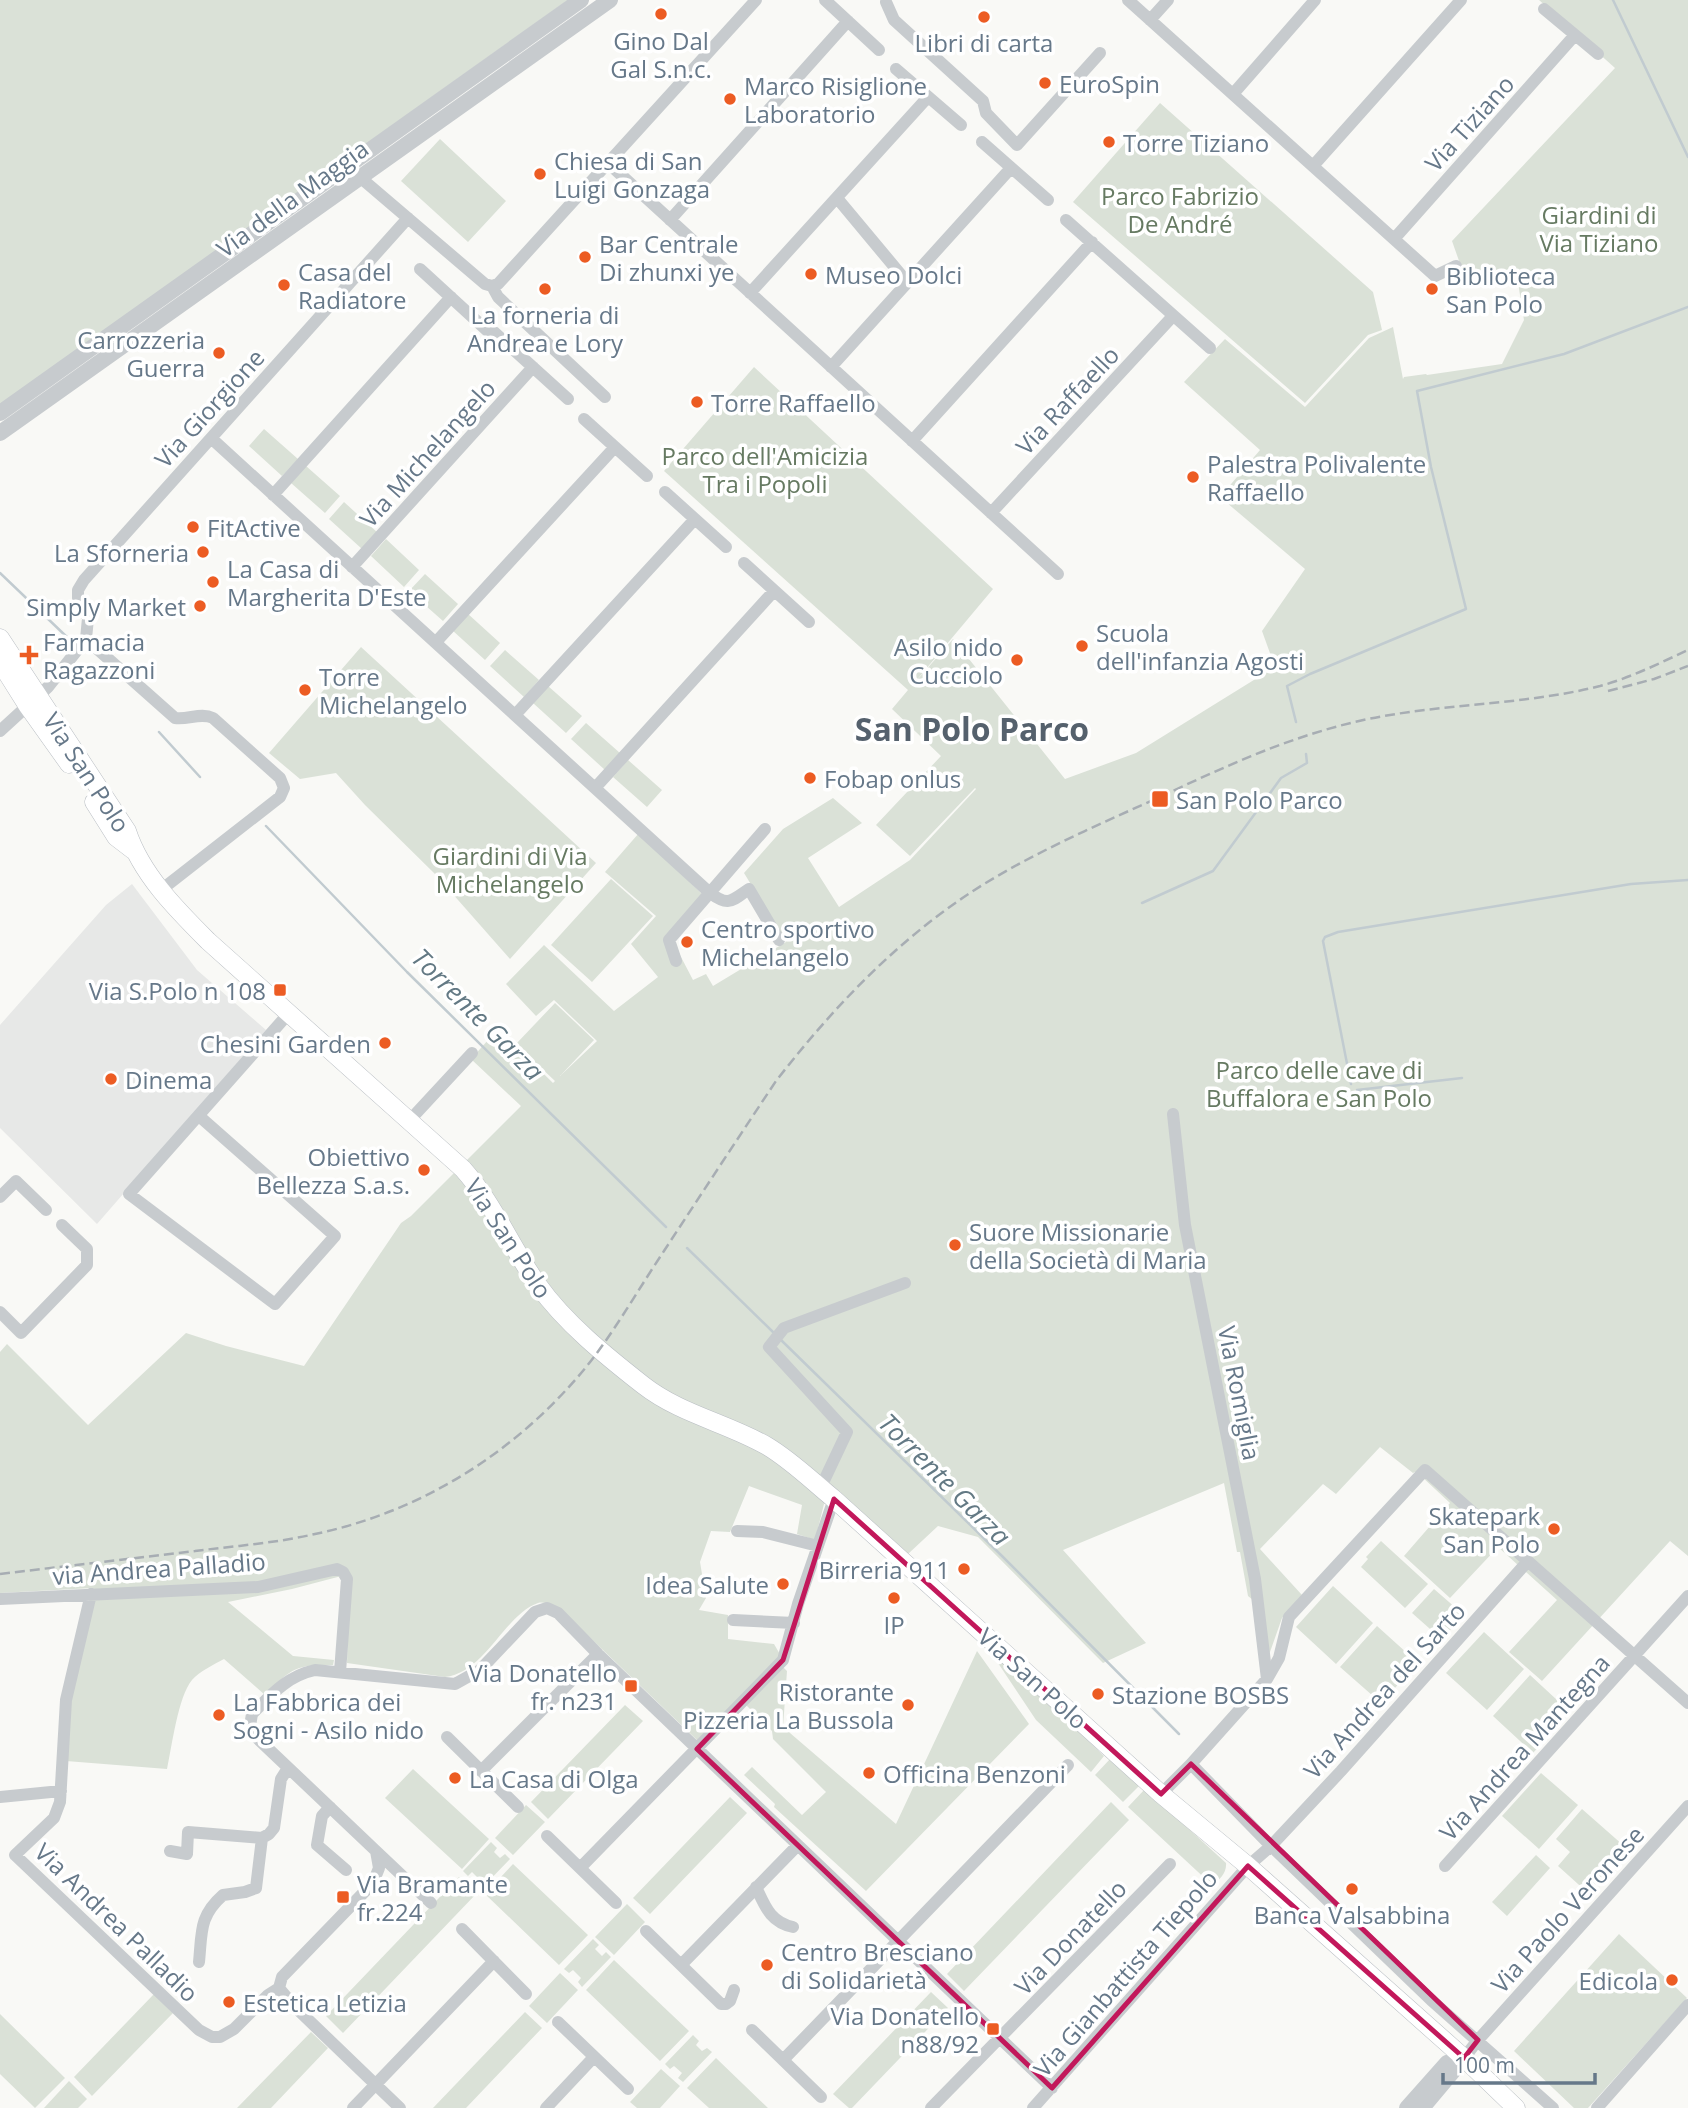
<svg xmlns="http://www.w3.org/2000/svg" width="1688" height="2108" font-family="'Open Sans',sans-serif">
  <rect width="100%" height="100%" fill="#f9f9f6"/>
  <path fill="#e7e8e7" d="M132,884L197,970L266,1030L97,1224L0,1128V1025L106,905Z"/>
  <path fill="#dae1d7" d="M0,0H568L0,405Z
    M1539,0H1688V1556L1670,1541L1542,1681L1509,1652L1557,1600L1498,1547L1450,1598L1404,1556L1450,1503L1420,1475L1415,1472L1413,1473L1380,1447L1336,1494L1323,1484L1260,1549L1302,1595L1282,1618L1265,1666L1258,1604L1248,1596L1240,1552H1237L1224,1483L1063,1550L1146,1643L1103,1663L978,1537L938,1526L908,1554L836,1492L824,1504L815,1540L797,1534L802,1505L749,1486L730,1532L711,1531L700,1562L706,1598L699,1610L728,1615V1639L774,1644L781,1656L697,1740L559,1608C553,1606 545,1601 538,1603C504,1615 485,1673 445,1677L347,1663L349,1574L292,1589L228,1602L293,1656L334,1660L333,1665C295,1664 291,1669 265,1695L224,1659C213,1665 200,1671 192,1680C178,1697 172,1746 167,1769L66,1761L68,1701L92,1588L0,1593V1352L7,1344L88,1425L186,1333L226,1346L304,1366L401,1223L411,1216L521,1106L471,1059L498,1029L553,1083L555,1081L516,1044L555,1003L594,1040L560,1076L597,1041L554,1000L536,1016L506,984L544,945L614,1011L658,977L631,944L656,916L605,872L639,833L703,895L669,934L693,980L706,974L713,986L786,942L744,873L783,829L833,798L862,823L808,858L839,907L910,860L976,789L975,788L910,856L876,825L941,756L892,709L908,690L664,471L754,367L993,589L910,688L953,639L1065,779L1136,753L1275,667L1262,631L1305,569L1220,497L1260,450L1184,382L1225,339L1305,407L1369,338L1393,327L1403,379L1404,377L1426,374L1427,375L1502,364L1524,320L1516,270L1464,275L1452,241L1615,68Z
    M1160,103L1373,292L1382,330L1368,335L1305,403L1073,202Z
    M440,139L506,201L468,242L401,181Z
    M264,429L298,459L282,476L249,446Z
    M306,466L340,496L325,513L291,483Z
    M344,502L378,533L362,549L329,519Z
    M386,539L419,570L404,587L371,556Z
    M425,574L458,604L443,621L409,591Z
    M467,613L500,643L485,660L452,630Z
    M361,647L596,863L510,959L436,875L365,805L336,773L300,779L269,753Z
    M505,650L539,680L524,697L490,666Z
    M548,686L582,716L566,733L533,703Z
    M586,723L620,753L605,770L571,739Z
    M628,760L662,790L647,807L613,777Z
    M611,879L653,916L592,982L551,945Z
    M1381,1541L1428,1584L1405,1608L1361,1567L1368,1559L1366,1557Z
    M1333,1586L1373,1623L1336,1664L1296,1627Z
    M1434,1589L1464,1615L1450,1630L1446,1627L1438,1636L1412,1613Z
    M1377,1626L1418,1663L1381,1703L1340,1667Z
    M1484,1632L1524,1669L1487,1710L1446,1673Z
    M977,1651L1029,1724L866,1891L774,1807L775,1804L744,1775L752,1767L802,1815L826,1792L773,1739L772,1731L745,1704L782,1666L787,1671L783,1727L896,1824Z
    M1002,1658L1104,1756L1091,1772L1036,1720L998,1663Z
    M1530,1675L1570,1712L1533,1753L1493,1716Z
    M625,1705L643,1721L548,1819L531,1802Z
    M1111,1758L1140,1785L1123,1802L1095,1775Z
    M413,1769L489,1839L462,1869L385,1798Z
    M1541,1773L1578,1805L1539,1849L1502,1816Z
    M1145,1789L1226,1863C1227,1872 1220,1881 1211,1884L1128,1807Z
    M730,1797L747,1813L650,1914L633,1898Z
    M1111,1802L1129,1820L964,1991L947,1974Z
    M526,1805L545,1822L513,1855L495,1838Z
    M1582,1809L1632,1853L1613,1874L1608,1870L1588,1893L1558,1866L1570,1852L1556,1839Z
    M491,1842L497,1848L494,1852L500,1858L505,1854L510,1859L481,1889L476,1885L480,1880L472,1872L468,1876L463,1871Z
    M1536,1855L1550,1868L1507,1916L1492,1902Z
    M513,1864L588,1935L559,1965L485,1894Z
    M459,1877L476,1894L343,2033L326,2016Z
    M627,1904L645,1922L614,1955L595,1937Z
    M1619,1934L1687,1998L1588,2108H1574L1514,2051Z
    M593,1939L599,1945L595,1949L602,1956L606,1952L611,1957L582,1987L578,1982L581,1978L573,1970L569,1973L564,1969Z
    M614,1960L689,2031L660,2061L586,1990Z
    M560,1973L578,1990L547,2023L529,2006Z
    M931,1992L948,2008L852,2108H849L833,2094Z
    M154,1994L173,2013L92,2096L74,2077Z
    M525,2012L542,2028L466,2108H433Z
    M0,2014L65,2078L35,2108L0,2074Z
    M311,2032L328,2048L271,2108H237Z
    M693,2035L699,2041L696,2045L702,2051L707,2048L712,2052L683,2082L678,2078L682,2073L674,2066L670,2069L665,2064Z
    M716,2058L768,2108H769H709L687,2088Z
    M661,2069L680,2086L660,2108H637L630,2102Z
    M69,2081L87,2099L78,2108H44Z"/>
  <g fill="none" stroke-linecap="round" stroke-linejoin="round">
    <path stroke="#c1cbd0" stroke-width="2.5" d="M1613,0L1688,157
      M0,573L69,639
      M1296,722L1287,686L1310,674L1466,609L1431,467L1417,391L1564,354L1688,307
      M159,732L200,777
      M266,826L407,972L666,1227
      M1142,903L1213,871L1281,778L1307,763L1306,754
      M1351,1084L1323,941L1325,937L1338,932L1631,884L1688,880
      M1357,1090L1462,1078
      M687,1248L773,1332
      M781,1340L1002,1556L1179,1734"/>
    <defs>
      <path id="secondary" d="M0,638L127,831C141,874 176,909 208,941L463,1169C494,1204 511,1247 538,1285C565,1323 606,1356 643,1385C680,1414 727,1423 767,1446C792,1461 812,1481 834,1499L1161,1794L1248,1866L1464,2058L1516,2108
        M0,662L27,705L69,764
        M94,802L116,837L133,850"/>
    </defs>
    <use href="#secondary" stroke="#b9bec3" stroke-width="19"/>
    <path stroke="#c7cbce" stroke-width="12" d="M825,0L879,50
      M1128,0L1435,276L1456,266
      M886,2L894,20L983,101L986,113L1017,145L1100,53
      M1544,9L1598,54
      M1150,20L1168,0
      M896,69L961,125
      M1233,94L1315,0
      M982,142L1048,200
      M608,163L1058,574
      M1313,166L1461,0
      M355,173L485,284L492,286L498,284L756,0
      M837,198L907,282
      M670,220L848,21
      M1066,220L1210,348
      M1394,239L1575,35
      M420,269L492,335
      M492,286L498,297L605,397
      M750,293L928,97
      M494,332L568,399
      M831,367L1011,168
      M584,419L647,476
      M211,438L710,893C729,907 731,901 749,889L779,940
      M912,441L1092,242
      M665,492L726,547
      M273,495L451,297
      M991,513L1173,316
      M744,563L809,622
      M352,567L533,367
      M86,639L175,718C188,720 201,712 213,718L280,778L284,788L280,797L161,890
      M436,642L615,447
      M515,715L695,519
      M0,731L48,687L86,639L88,618L78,598V590L84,580L408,218
      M595,788L774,591
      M676,961L669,940L765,829
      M1173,1114L1185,1225L1255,1579L1267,1679
      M199,1116L335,1236L275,1304L129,1194L289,1013
      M409,1121L472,1053
      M0,1197L16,1181L46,1210
      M0,1312L21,1333L87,1265V1249L62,1225
      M821,1487L847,1432L769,1347L784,1328L905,1283
      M737,1531L763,1532L818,1546
      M91,1594L66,1700L60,1802L54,1818L15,1855L199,2030L212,2037H220L234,2029L268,1995L279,1988L282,1977L373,1883L379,1868L376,1851L257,1738L250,1726L252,1714C271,1695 287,1676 315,1670L455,1684L480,1670L535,1612L547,1608L558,1613L598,1654L1052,2088
      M0,1599L258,1587L337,1569L343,1572L347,1579L340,1672
      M733,1620L794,1623
      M447,1737L518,1807
      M1191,1764L1271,1846L1431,2000L1553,2108
      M481,1771L598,1654
      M1161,1794L1191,1764L1267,1679L1279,1658L1289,1617L1425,1470L1688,1703
      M0,1797L61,1791
      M330,1807L322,1816L317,1845L346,1870
      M547,1836L616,1903
      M170,1851L187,1854L188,1832L262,1838L269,1834L274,1828L281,1779L288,1768
      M376,1851L431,1903
      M1445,1866L1688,1596
      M580,1868L783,1660L798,1604L834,1499
      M756,1887C765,1906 770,1922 793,1927
      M462,1929L526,1994
      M646,1931L721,2004H726L730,2001L734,1990
      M199,1962C202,1932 199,1916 223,1895L245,1892L256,1888L262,1838
      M681,1965L798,1845
      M279,1988L295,2007L400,2108
      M558,2022L628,2089
      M752,2030L821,2097
      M1464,2058L1478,2040L1688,1806
      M783,2060L1068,1765
      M353,2108L494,1961
      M546,2108L594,2057
      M931,2108L1170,1864
      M1033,2108L1248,1866L1271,1846L1341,1771L1528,1561
      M1597,2108L1688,2005"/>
    <path stroke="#c7cbce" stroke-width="16" d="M0,413L581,0
      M0,433L610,0
      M1407,2108L1447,2063L1464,2058
      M1422,2108L1453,2071"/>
    <use href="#secondary" stroke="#fff" stroke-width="18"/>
    <path stroke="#a7adb3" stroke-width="2.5" stroke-dasharray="10 5" stroke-linecap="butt" d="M1608,691L1654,679L1688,666
      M0,1574C65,1566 130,1559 195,1551C235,1546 276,1543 315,1534C420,1512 513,1454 582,1372C612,1336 636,1293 662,1254C700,1196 738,1138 776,1081C832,1009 895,942 973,891C1032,853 1098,825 1162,796C1226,766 1289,737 1359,721C1438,703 1521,706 1600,686C1630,678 1660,663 1688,650"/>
  </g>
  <path fill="none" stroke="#c2185b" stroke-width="5" stroke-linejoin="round" d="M834,1499L1161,1794L1191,1764L1478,2040L1464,2058L1248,1866L1052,2088L697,1749L783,1660Z"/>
  <g fill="#ec5c23" stroke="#fff" stroke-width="2.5">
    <circle cx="661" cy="14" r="7"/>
    <circle cx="984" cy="17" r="7"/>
    <circle cx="1045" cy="83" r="7"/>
    <circle cx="730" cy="99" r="7"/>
    <circle cx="1109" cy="142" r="7"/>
    <circle cx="540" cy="174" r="7"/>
    <circle cx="585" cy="257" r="7"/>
    <circle cx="811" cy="274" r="7"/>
    <circle cx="284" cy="285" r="7"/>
    <circle cx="545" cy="289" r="7"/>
    <circle cx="1432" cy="289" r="7"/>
    <circle cx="219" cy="353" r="7"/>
    <circle cx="697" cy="402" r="7"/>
    <circle cx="1193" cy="477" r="7"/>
    <circle cx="193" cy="527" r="7"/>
    <circle cx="203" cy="552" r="7"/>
    <circle cx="213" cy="582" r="7"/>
    <circle cx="200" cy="606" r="7"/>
    <circle cx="1082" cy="646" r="7"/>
    <path d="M25.5 644.5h7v7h7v7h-7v7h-7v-7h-7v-7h7z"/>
    <circle cx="1017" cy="660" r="7"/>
    <circle cx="305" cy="690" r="7"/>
    <circle cx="810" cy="778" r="7"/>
    <rect x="1151" y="790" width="18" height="18" rx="3.5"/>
    <circle cx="687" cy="942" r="7"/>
    <rect x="273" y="983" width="14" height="14" rx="3.5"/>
    <circle cx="385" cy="1043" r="7"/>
    <circle cx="111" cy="1079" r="7"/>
    <circle cx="424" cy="1170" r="7"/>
    <circle cx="955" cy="1245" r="7"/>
    <circle cx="1554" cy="1529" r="7"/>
    <circle cx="964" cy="1569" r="7"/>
    <circle cx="783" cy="1584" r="7"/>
    <circle cx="894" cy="1598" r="7"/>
    <rect x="624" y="1679" width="14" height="14" rx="3.5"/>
    <circle cx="1098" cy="1694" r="7"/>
    <circle cx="908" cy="1705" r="7"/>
    <circle cx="219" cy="1715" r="7"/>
    <circle cx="869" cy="1773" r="7"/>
    <circle cx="455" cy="1778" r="7"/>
    <circle cx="1352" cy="1889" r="7"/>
    <rect x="336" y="1890" width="14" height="14" rx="3.5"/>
    <circle cx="767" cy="1965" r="7"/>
    <circle cx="1672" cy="1980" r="7"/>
    <circle cx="229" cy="2002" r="7"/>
    <rect x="986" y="2022" width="14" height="14" rx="3.5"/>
  </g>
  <g text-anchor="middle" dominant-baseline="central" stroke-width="7" stroke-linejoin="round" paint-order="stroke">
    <g font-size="24" fill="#667889" stroke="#fff" text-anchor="start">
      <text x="661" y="40" text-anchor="middle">Gino Dal<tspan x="661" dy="28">Gal S.n.c.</tspan></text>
      <text x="984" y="42" text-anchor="middle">Libri di carta</text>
      <text x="1059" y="83">EuroSpin</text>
      <text x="744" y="85">Marco Risiglione<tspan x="744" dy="28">Laboratorio</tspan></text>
      <text x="1123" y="142">Torre Tiziano</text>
      <text x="554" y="160">Chiesa di San<tspan x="554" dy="28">Luigi Gonzaga</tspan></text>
      <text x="599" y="243">Bar Centrale<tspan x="599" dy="28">Di zhunxi ye</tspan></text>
      <text x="298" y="271">Casa del<tspan x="298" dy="28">Radiatore</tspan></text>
      <text x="825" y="274">Museo Dolci</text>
      <text x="1446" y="275">Biblioteca<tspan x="1446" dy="28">San Polo</tspan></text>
      <text x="545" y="314" text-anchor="middle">La forneria di<tspan x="545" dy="28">Andrea e Lory</tspan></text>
      <text x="205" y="339" text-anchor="end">Carrozzeria<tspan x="205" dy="28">Guerra</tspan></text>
      <text x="711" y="402">Torre Raffaello</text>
      <text x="1207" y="463">Palestra Polivalente<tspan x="1207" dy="28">Raffaello</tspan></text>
      <text x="207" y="527">FitActive</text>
      <text x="189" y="552" text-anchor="end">La Sforneria</text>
      <text x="227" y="568">La Casa di<tspan x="227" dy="28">Margherita D'Este</tspan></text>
      <text x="186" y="606" text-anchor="end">Simply Market</text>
      <text x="1096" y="632">Scuola<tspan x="1096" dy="28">dell'infanzia Agosti</tspan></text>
      <text x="43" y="641">Farmacia<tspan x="43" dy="28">Ragazzoni</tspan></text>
      <text x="1003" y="646" text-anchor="end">Asilo nido<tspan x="1003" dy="28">Cucciolo</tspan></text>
      <text x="319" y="676">Torre<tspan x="319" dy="28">Michelangelo</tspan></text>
      <text x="824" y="778">Fobap onlus</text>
      <text x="1176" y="799">San Polo Parco</text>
      <text x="701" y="928">Centro sportivo<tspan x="701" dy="28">Michelangelo</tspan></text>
      <text x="266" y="990" text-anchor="end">Via S.Polo n 108</text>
      <text x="371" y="1043" text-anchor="end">Chesini Garden</text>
      <text x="125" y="1079">Dinema</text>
      <text x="410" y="1156" text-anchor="end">Obiettivo<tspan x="410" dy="28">Bellezza S.a.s.</tspan></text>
      <text x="969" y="1231">Suore Missionarie<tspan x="969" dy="28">della Società di Maria</tspan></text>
      <text x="1540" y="1515" text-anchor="end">Skatepark<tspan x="1540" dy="28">San Polo</tspan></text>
      <text x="950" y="1569" text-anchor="end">Birreria 911</text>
      <text x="769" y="1584" text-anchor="end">Idea Salute</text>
      <text x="894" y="1624" text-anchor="middle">IP</text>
      <text x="617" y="1672" text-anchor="end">Via Donatello<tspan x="617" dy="28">fr. n231</tspan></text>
      <text x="894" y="1691" text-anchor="end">Ristorante<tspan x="894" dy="28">Pizzeria La Bussola</tspan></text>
      <text x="1112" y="1694">Stazione BOSBS</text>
      <text x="233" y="1701">La Fabbrica dei<tspan x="233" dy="28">Sogni - Asilo nido</tspan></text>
      <text x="883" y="1773">Officina Benzoni</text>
      <text x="469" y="1778">La Casa di Olga</text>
      <text x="357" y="1883">Via Bramante<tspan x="357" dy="28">fr.224</tspan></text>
      <text x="1352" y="1914" text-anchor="middle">Banca Valsabbina</text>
      <text x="781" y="1951">Centro Bresciano<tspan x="781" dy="28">di Solidarietà</tspan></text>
      <text x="1658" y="1980" text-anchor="end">Edicola</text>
      <text x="243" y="2002">Estetica Letizia</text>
      <text x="979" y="2015" text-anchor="end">Via Donatello<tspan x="979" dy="28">n88/92</tspan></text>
    </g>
    <g font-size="24" fill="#667889" stroke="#fff">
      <text transform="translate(1469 123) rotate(-48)">Via Tiziano</text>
      <text transform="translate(292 198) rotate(-36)">Via della Maggia</text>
      <text transform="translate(1067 400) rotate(-47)">Via Raffaello</text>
      <text transform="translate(209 408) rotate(-48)">Via Giorgione</text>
      <text transform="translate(427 453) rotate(-48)">Via Michelangelo</text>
      <text transform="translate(87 772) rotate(57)">Via San Polo</text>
      <text transform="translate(509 1238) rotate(57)">Via San Polo</text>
      <text transform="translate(1240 1393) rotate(79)">Via Romiglia</text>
      <text transform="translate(159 1568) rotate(-4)">via Andrea Palladio</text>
      <text transform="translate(1033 1678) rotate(42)">Via San Polo</text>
      <text transform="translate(1384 1690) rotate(-48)">Via Andrea del Sarto</text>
      <text transform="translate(1524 1747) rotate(-48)">Via Andrea Mantegna</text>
      <text transform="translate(1567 1909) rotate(-48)">Via Paolo Veronese</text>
      <text transform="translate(117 1922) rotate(44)">Via Andrea Palladio</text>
      <text transform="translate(1070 1937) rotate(-46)">Via Donatello</text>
      <text transform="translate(1125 1973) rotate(-49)">Via Gianbattista Tiepolo</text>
    </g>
    <g font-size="24" fill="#667a62" stroke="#fff">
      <text x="1180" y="195">Parco Fabrizio<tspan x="1180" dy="28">De André</tspan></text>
      <text x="1599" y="214">Giardini di<tspan x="1599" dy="28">Via Tiziano</tspan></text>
      <text x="765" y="455">Parco dell'Amicizia<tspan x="765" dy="28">Tra i Popoli</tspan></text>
      <text x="510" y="855">Giardini di Via<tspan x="510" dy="28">Michelangelo</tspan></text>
      <text x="1319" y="1069">Parco delle cave di<tspan x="1319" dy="28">Buffalora e San Polo</tspan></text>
    </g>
    <g font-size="26" font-style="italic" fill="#637984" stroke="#fff">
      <text transform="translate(478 1014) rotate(45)">Torrente Garza</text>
      <text transform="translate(945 1479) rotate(45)">Torrente Garza</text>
    </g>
    <g font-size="32" font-weight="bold" fill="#55616d" stroke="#fff">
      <text x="972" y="728">San Polo Parco</text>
    </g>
  </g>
  <path d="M1443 2073v10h152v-10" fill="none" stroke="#667889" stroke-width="3.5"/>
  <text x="1454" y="2073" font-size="21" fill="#667889" stroke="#ffffff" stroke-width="5" paint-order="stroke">100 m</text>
</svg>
